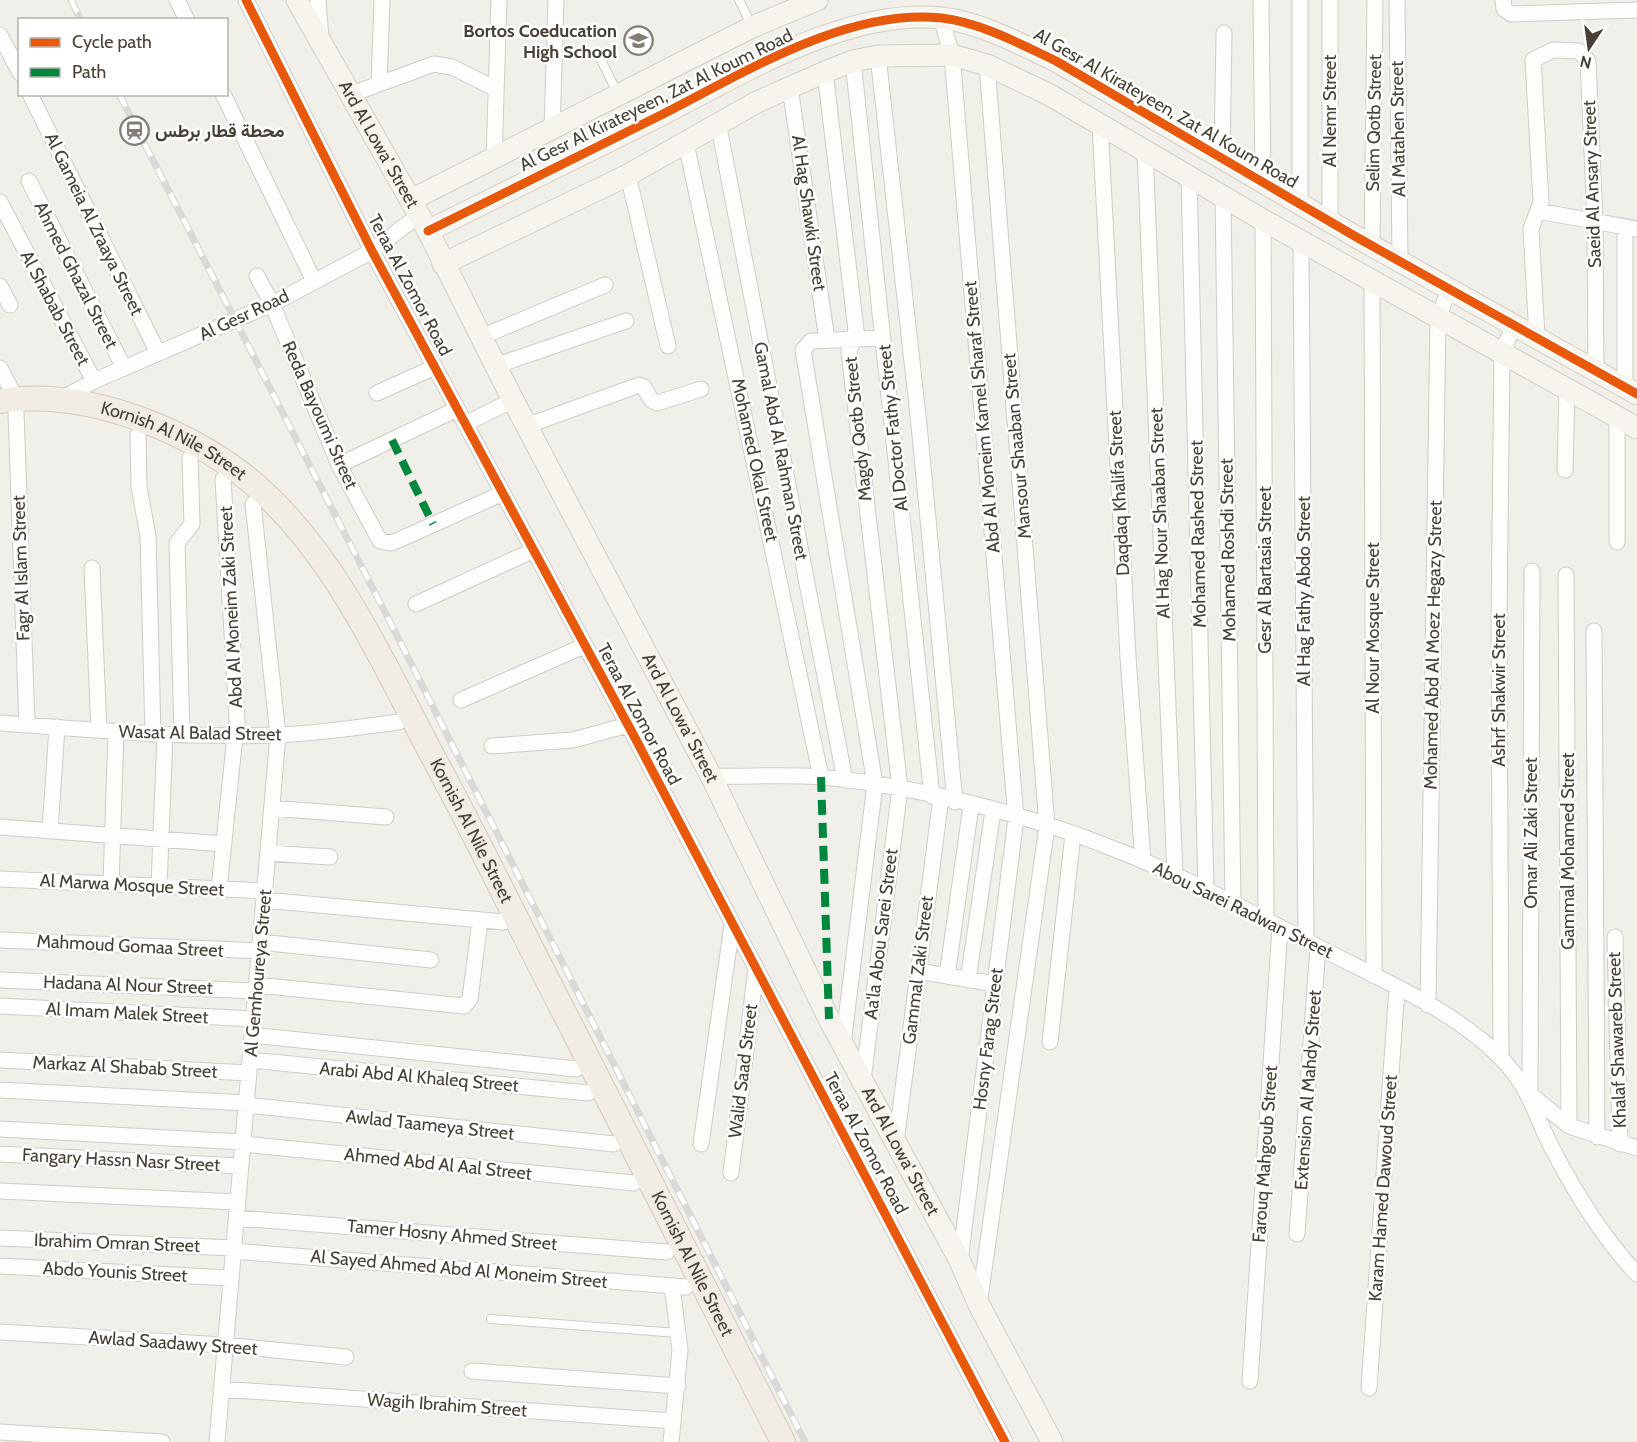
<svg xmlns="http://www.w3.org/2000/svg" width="1637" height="1442" font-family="Cabin,Vazirmatn,sans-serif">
  <rect width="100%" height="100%" fill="#f1efea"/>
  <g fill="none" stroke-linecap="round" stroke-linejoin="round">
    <defs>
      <path id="lane" d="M739,0L752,26
        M597,52L617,92
        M491,1319L678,1333"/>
      <path id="street" d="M177,0L187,20
        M246,0L372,251L634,736L1005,1442
        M318,0L321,39
        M1261,0L1263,182
        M1300,0V204
        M1330,0V222
        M1397,0L1400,259
        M1503,0L1504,9L1511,14L1637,10
        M941,18L952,55L1016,818L960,1261
        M0,35L20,73
        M878,56L919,425L955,802
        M853,61L932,796
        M825,72L856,330L849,352L900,788L863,1080
        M379,84L382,0
        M790,87L827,340
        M30,94L158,353
        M223,94L314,281
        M349,95L434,64L452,67L496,89
        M718,122L845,780
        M1100,124L1128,657L1143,861
        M552,131L556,0
        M686,143L821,777
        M1145,151L1175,876
        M1222,158L1224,33
        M494,159L499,0
        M628,175L668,346
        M1189,177L1206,891
        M29,181L124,368
        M1223,197L1233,904
        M0,202L94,381
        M1538,211L1637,229
        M1263,220L1266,920
        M1301,242L1306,941
        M1372,245L1375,0
        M257,276L272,304L339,465L380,541L392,543L501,494
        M1372,281L1374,976
        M0,286L10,305
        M481,337L605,285
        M1537,337L1531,229L1541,202L1533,60L1553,50L1579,51L1588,61L1595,221L1596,371
        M495,366L626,321
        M0,368L16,398
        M1625,387V228
        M377,393L435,367
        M61,399L94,381L272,304L372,251L419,215
        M16,412L27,725
        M465,424L513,400
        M526,426L639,385L644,387L651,400L657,403L701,389
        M138,435L139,487L148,536L153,734
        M339,465L457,409
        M1565,470L1567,390
        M223,479L238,736
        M1617,542V418
        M92,568L99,730
        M1532,571L1530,1094L1569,1126L1637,1148
        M1566,575L1569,1126
        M416,604L532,551
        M1594,631L1597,1137
        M461,700L584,646
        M0,723C92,730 183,738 275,735C316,734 358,727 399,722
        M182,735L177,543L192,524L190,458
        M492,746L573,740L628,725
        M711,776C747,777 786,774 822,777C915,786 1023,813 1109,847C1185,876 1258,916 1330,953C1388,983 1455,1011 1501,1058C1531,1089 1534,1114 1553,1150C1576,1194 1602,1237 1637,1274
        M272,808L386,817
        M0,827L224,844
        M50,831L57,727
        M268,853L330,857
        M0,879L265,891
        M111,884L116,731
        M159,886L165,735
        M219,889L235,736
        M264,900L504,922
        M1615,937L1620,1144
        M0,940L260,951
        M260,942L431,960
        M918,971L995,984
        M947,976L971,806
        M0,980L256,991
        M968,980L993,811
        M257,985L464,1006L470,999L480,920
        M1428,1005L1438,318L1450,287
        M0,1006L254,1019
        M252,1035L576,1069
        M1050,1042L1073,834
        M843,1044L875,784L803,350L811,341L883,338
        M1501,1058L1499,623L1502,354L1514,324
        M0,1060L249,1073
        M250,1060L588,1093
        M0,1090L247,1103
        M247,1105L614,1144
        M0,1129L244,1142
        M896,1142L941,798
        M243,1144L634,1183
        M701,1144L732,925
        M0,1154L241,1166
        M731,1173L756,969
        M0,1191L238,1202
        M237,1218L667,1252
        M1297,1234L1318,947
        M0,1238L234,1248
        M233,1251L686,1287
        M0,1266L230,1278
        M979,1305L1047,826L987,65
        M0,1332L224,1345L346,1357
        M472,1371L678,1386
        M1250,1381L1280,927
        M1369,1388L1397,988
        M221,1389L673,1421
        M0,1432L162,1442
        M217,1442L278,735L253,504
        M671,1442L680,1350L672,1286"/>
      <g id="secondary">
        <path id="s1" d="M297,0L428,231L513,400L711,776L829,1019L960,1261L979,1305L1052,1442"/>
        <path d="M411,200L752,27L817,0"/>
        <path d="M428,231C502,194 576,157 651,120C736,78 844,7 942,18C982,23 1020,44 1056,61L1358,238L1637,394"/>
        <path d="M443,264L628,175L757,102L825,72L853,61L878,56L952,55L987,65L1048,94L1263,220L1637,428"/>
      </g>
      <g id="primary">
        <path id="s2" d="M0,401C89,388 201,433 265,494C343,567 388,674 438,766C483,849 523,934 567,1018C640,1159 711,1301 783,1442"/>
      </g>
    </defs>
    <use href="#lane" stroke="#cfccc7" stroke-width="10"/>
    <use href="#street" stroke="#cfccc7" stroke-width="17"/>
    <use href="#secondary" stroke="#d2cec2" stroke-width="23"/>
    <use href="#primary" stroke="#d4cab6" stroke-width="26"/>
    <use href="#lane" stroke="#fdfdfc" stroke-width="8"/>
    <use href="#street" stroke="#fdfdfc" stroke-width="15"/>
    <use href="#secondary" stroke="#f7f4ee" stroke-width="21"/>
    <use href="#primary" stroke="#f1ece4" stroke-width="24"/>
    <defs>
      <path id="rail" d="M71,0L81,20
        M119,94L385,612L805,1442"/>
    </defs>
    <use href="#rail" stroke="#d9d9d8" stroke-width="7"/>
    <use href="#rail" stroke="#fff" stroke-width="4.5" stroke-dasharray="14" stroke-linecap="butt"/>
    <path stroke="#00873e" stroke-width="8" stroke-dasharray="15 8" stroke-linecap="butt" d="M392,440L433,524
      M821,777L829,1019"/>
    <defs>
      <path id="cycleway" d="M246,0L372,251L634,736L1005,1442
        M428,231C502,194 576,157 651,120C736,78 844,7 942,18C982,23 1020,44 1056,61L1358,238L1637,394"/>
    </defs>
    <use href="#cycleway" stroke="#fff" stroke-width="13"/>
    <use href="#cycleway" stroke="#e8590c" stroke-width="9"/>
  </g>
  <defs>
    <symbol id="school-ring" viewBox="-11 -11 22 22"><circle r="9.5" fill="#fff" stroke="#837d74" stroke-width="1.5"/><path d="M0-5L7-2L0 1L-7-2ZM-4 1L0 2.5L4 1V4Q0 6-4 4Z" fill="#837d74"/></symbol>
    <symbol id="station-ring" viewBox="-11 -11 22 22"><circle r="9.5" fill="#fff" stroke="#837d74" stroke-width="1.5"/><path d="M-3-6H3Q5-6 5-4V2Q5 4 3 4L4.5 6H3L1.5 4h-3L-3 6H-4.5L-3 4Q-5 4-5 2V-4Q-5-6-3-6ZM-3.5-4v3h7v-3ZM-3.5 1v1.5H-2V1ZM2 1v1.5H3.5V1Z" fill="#837d74"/></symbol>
  </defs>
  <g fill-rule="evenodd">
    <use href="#school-ring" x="622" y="24" width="33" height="33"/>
    <use href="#station-ring" x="118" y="114" width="33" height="33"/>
  </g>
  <g text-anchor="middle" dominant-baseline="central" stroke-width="5" stroke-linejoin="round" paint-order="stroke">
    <g font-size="18" font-weight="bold" fill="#484035" stroke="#fff" text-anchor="end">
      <text x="617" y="31">Bortos Coeducation<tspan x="617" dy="21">High School</tspan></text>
      <text x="155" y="131" text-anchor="start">محطة قطار برطس</text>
    </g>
    <g font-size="18" fill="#484035" stroke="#fff">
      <text transform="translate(656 100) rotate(-26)">Al Gesr Al Kirateyeen, Zat Al Koum Road</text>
      <text transform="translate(1166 108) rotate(30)">Al Gesr Al Kirateyeen, Zat Al Koum Road</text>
      <text transform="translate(1330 111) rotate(-90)">Al Nemr Street</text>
      <text transform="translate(1374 123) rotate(-89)">Selim Qotb Street</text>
      <text transform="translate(1398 129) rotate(-91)">Al Matahen Street</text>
      <text stroke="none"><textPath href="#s1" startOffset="166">Ard Al Lowa' Street</textPath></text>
      <text transform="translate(1592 184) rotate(-92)">Saeid Al Ansary Street</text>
      <text transform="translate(809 213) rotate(82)">Al Hag Shawki Street</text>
      <text transform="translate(94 224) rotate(64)">Al Gameia Al Zraaya Street</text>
      <text transform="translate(76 275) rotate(63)">Ahmed Ghazal Street</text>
      <text transform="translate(410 285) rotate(62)">Teraa Al Zomor Road</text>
      <text transform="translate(55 308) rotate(62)">Al Shabab Street</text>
      <text transform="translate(244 315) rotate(-25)">Al Gesr Road</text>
      <text transform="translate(320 415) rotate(66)">Reda Bayoumi Street</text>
      <text transform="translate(982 417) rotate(-95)">Abd Al Moneim Kamel Sharaf Street</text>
      <text transform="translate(893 428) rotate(-96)">Al Doctor Fathy Street</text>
      <text transform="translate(858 429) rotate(-96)">Magdy Qotb Street</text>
      <text stroke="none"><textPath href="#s2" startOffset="182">Kornish Al Nile Street</textPath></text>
      <text transform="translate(1017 446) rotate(-95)">Mansour Shaaban Street</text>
      <text transform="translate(781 451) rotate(79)">Gamal Abd Al Rahman Street</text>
      <text transform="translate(755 460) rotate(78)">Mohamed Okal Street</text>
      <text transform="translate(1119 493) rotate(-93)">Daqdaq Khalifa Street</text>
      <text transform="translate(1160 513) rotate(-92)">Al Hag Nour Shaaban Street</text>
      <text transform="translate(1198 534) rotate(-91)">Mohamed Rashed Street</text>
      <text transform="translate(1228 550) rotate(-91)">Mohamed Roshdi Street</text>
      <text transform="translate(21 568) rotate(-92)">Fagr Al Islam Street</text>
      <text transform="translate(1265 570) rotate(-90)">Gesr Al Bartasia Street</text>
      <text transform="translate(1304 591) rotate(-90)">Al Hag Fathy Abdo Street</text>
      <text transform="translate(231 607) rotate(-93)">Abd Al Moneim Zaki Street</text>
      <text transform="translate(1373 628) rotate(-90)">Al Nour Mosque Street</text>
      <text transform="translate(1433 645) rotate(-89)">Mohamed Abd Al Moez Hegazy Street</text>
      <text transform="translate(1499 690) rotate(-90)">Ashrf Shakwir Street</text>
      <text transform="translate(639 714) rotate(62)">Teraa Al Zomor Road</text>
      <text stroke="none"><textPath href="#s1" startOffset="814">Ard Al Lowa' Street</textPath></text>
      <text transform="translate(200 733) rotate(1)">Wasat Al Balad Street</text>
      <text stroke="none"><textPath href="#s2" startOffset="686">Kornish Al Nile Street</textPath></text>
      <text transform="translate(1531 833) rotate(-90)">Omar Ali Zaki Street</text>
      <text transform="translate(1568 851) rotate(-90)">Gammal Mohamed Street</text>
      <text transform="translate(132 885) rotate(3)">Al Marwa Mosque Street</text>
      <text transform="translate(1243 910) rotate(26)">Abou Sarei Radwan Street</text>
      <text transform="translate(881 934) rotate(-83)">Aa'la Abou Sarei Street</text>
      <text transform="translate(130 946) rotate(3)">Mahmoud Gomaa Street</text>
      <text transform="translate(918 970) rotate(-83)">Gammal Zaki Street</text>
      <text transform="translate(258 973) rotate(-85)">Al Gemhoureya Street</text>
      <text transform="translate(128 985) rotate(2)">Hadana Al Nour Street</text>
      <text transform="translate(127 1013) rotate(3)">Al Imam Malek Street</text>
      <text transform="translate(988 1039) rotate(-83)">Hosny Farag Street</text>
      <text transform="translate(1617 1040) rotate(-92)">Khalaf Shawareb Street</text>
      <text transform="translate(125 1067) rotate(3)">Markaz Al Shabab Street</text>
      <text transform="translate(743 1071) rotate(-83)">Walid Saad Street</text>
      <text transform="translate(419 1077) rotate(5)">Arabi Abd Al Khaleq Street</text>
      <text transform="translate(1308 1090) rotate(-86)">Extension Al Mahdy Street</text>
      <text transform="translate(430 1125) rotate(6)">Awlad Taameya Street</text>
      <text transform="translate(866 1143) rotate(62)">Teraa Al Zomor Road</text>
      <text stroke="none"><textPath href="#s1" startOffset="1300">Ard Al Lowa' Street</textPath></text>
      <text transform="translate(1265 1154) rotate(-86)">Farouq Mahgoub Street</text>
      <text transform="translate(121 1160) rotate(3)">Fangary Hassn Nasr Street</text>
      <text transform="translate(438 1164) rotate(6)">Ahmed Abd Al Aal Street</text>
      <text transform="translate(1383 1188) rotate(-86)">Karam Hamed Dawoud Street</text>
      <text transform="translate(452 1235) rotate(5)">Tamer Hosny Ahmed Street</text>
      <text transform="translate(117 1243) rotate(2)">Ibrahim Omran Street</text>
      <text stroke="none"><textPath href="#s2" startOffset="1172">Kornish Al Nile Street</textPath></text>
      <text transform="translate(459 1269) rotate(5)">Al Sayed Ahmed Abd Al Moneim Street</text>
      <text transform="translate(115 1272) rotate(3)">Abdo Younis Street</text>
      <text transform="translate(173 1343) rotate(4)">Awlad Saadawy Street</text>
      <text transform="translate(447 1405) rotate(4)">Wagih Ibrahim Street</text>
    </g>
  </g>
  <rect x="18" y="18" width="210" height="78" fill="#ffffff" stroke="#b6b3ae" stroke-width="1.5"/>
  <rect x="30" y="38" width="30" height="9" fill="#e8590c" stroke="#b6b3ae" stroke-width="1.5"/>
  <text x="72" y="48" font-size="18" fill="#484035">Cycle path</text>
  <rect x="30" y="68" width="30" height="9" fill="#00873e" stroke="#b6b3ae" stroke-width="1.5"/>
  <text x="72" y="78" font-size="18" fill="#484035">Path</text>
  <g transform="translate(1589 48) rotate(193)" stroke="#ffffff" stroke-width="4.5" paint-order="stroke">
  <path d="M0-4.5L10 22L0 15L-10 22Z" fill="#484035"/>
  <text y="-9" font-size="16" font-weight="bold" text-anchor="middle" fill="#484035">N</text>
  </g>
</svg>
